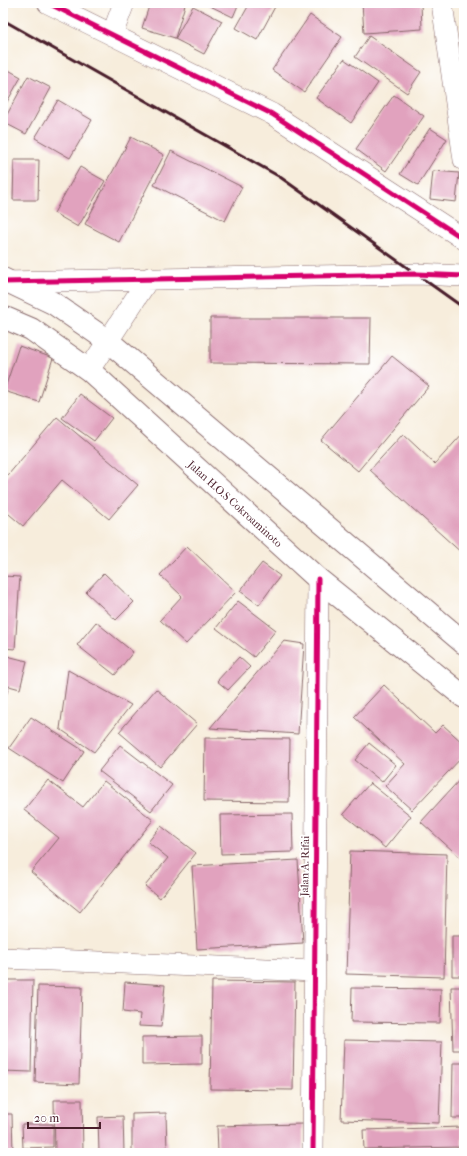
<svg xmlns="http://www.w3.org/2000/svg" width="467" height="1156" font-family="'IM FELL French Canon',serif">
  <rect width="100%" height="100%" fill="#fff"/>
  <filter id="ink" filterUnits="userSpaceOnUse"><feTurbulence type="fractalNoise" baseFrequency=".025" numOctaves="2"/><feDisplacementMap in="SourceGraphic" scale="8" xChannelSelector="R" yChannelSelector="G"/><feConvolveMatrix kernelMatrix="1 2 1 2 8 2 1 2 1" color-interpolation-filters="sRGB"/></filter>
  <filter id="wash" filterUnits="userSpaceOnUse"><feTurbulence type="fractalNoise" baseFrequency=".012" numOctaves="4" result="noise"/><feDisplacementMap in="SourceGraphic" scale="16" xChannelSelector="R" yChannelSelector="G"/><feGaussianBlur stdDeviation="0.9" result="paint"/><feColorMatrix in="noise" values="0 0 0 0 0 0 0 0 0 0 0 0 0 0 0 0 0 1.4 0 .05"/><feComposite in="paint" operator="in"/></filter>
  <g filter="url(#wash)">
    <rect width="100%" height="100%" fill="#f7eddc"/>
    <g id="blocks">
      <path fill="#e1a2be" d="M150,3H179L185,5L175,38L142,28Z
        M204,3H239L233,17Z
        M250,3H277L257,40L236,28Z
        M362,3H421L422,29L364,33Z
        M193,6L222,21L204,54L175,39Z
        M310,15L342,37L304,92L272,70Z
        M369,36L421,72L407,93L355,57Z
        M344,59L378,83L351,123L316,98Z
        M3,67L21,77L3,109Z
        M28,76L51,88L26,134L3,122Z
        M394,95L424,116L386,171L356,149Z
        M58,100L92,120L70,158L35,138Z
        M430,128L447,139L418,185L400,174Z
        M131,137L164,155L119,242L85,224Z
        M171,151L242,187L225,221L154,185Z
        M14,160H39L38,200H13Z
        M80,167L105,181L78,227L54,213Z
        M433,171L459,173L456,202L430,199Z
        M210,318H371L370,364L210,363Z
        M19,346L53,358L39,402L4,391Z
        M392,356L429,386L358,471L321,440Z
        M80,394L112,418L94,441L62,418Z
        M57,417L138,485L109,519L62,480L23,526L3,509V481Z
        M464,432V555L370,470L403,434L435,464Z
        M187,546L236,592L186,644L160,620L182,596L160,575Z
        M262,563L280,576L259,605L240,591Z
        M104,573L134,602L116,620L86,592Z
        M3,576L20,577L15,649L3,648Z
        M238,601L276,630L254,657L216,628Z
        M96,622L133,652L115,675L77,645Z
        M284,641L304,644L298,734L210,728Z
        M3,655L27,661L20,689L9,686L3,706Z
        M239,657L250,667L228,690L217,681Z
        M68,670L131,705L94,752L60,729Z
        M384,685L435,733L443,725L464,744V755L412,810L385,786L405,764L354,717Z
        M156,689L197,724L160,767L119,732Z
        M31,717L84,751L63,783L9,748Z
        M205,738L290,739L289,802L204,801Z
        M369,743L396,765L382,782L355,760Z
        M120,745L172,785L151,811L99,771Z
        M462,777L464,779V861L421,822Z
        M48,780L83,807L104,781L153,820L80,912L31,872L59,838L24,810Z
        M370,783L411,816L385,848L343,814Z
        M292,814L293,852L221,854L220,815Z
        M161,826L196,853L160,898L145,886L168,858L148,842Z
        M350,851L447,854L444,977L346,974Z
        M298,860L303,943L197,949L192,866Z
        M452,936H464V976H452Z
        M3,980H33L31,1072L3,1071Z
        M212,981L295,982L293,1090L210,1089Z
        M125,982L165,985L161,1027L139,1026L140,1014L123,1012Z
        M38,986L82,987L79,1084L35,1082Z
        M451,987H464V1050H453Z
        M352,988L441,989L440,1023L351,1022Z
        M202,1036V1064L142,1065V1037Z
        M344,1040L442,1042L439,1123L341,1120Z
        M453,1063H464V1118H452Z
        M54,1100H82L83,1151L55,1152Z
        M166,1113L167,1152L132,1153V1114Z
        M3,1114H12L13,1153H3Z
        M123,1116L124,1153H99L98,1117Z
        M22,1124H53V1147L23,1148Z
        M303,1124V1153H218L217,1126Z
        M462,1127V1147L364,1149L363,1130Z"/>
    </g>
  </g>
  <g filter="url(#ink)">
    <use href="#blocks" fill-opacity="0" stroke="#876769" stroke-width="1"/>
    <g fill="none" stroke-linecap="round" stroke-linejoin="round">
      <defs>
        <path id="street" d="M48,3L272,114L464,239
          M442,3L464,160
          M112,35L124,3
          M4,282L417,274L464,276
          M89,370L149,278
          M3,958L314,971
          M313,1153L318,579"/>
        <path id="secondary" d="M3,279L53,303L108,341L464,643
          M3,317L31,329L89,370L318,579L464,697"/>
      </defs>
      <use href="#street" stroke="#876769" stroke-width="22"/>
      <use href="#secondary" stroke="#876769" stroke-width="24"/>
      <use href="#street" stroke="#fff" stroke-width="21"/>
      <use href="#secondary" stroke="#fff" stroke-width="22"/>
      <path stroke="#4a1f2b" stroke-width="3" d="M3,20L280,177L464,308"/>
      <defs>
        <path id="cycleway" d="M48,3L272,114L464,239
          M3,282L417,274L464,276
          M313,1153L318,579"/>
      </defs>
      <use href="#cycleway" stroke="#fff" stroke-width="8"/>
      <use href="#cycleway" stroke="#d6006c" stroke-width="5"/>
    </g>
  </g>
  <g text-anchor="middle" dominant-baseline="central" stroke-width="3.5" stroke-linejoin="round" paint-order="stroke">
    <g font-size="11" fill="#4a1f2b" stroke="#fff">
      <text transform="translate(235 504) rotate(42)">Jalan H.O.S Cokroaminoto</text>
      <text transform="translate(305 866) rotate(-89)">Jalan A. Rifai</text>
    </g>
  </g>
  <rect width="467" height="1156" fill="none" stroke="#fff" stroke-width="16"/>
  <path d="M28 1122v6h72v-6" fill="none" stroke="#4a1f2b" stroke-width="2"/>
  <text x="34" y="1122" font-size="12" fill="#4a1f2b" stroke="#ffffff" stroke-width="3" paint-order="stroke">20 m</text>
</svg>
